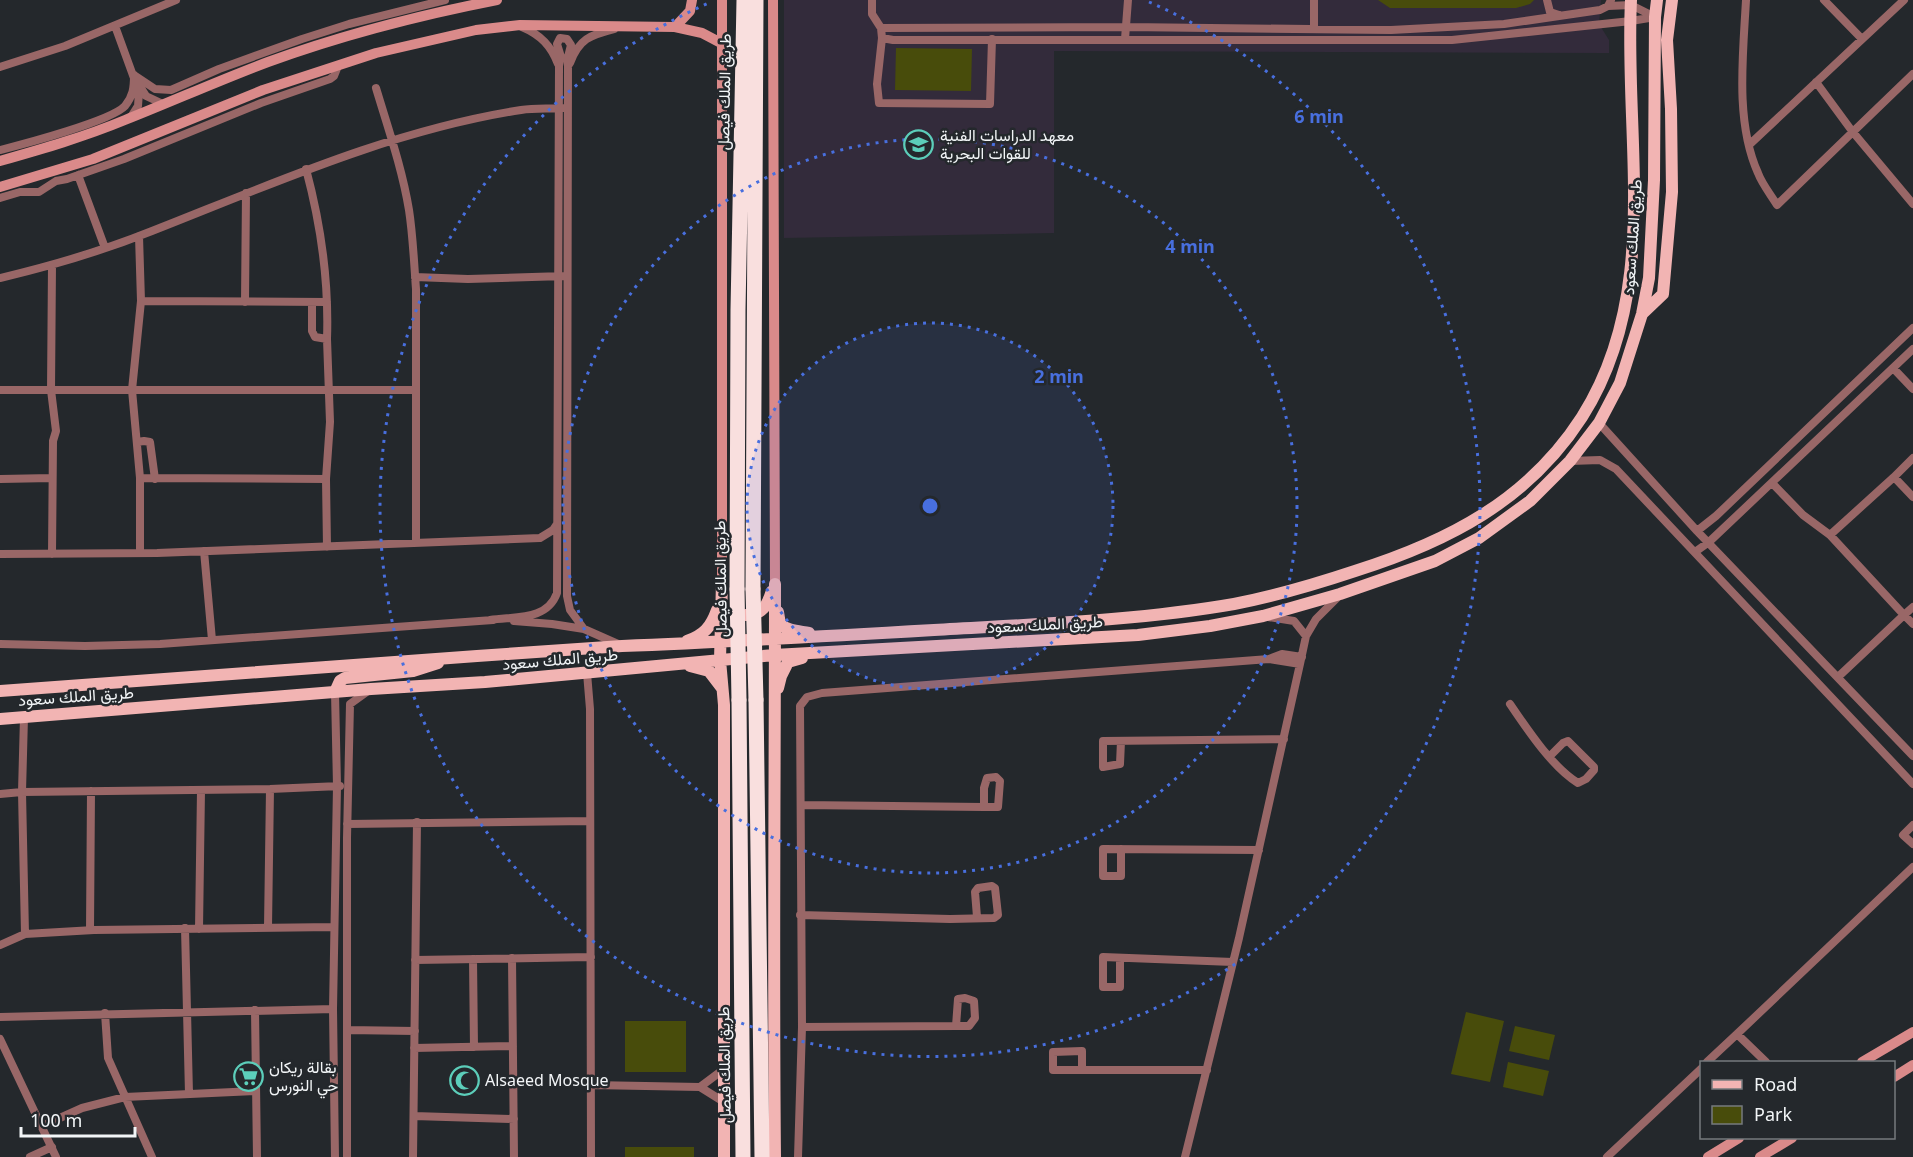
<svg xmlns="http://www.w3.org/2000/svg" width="1913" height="1157" font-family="'Noto Sans',Vazirmatn,sans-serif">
  <rect width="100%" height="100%" fill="#24282c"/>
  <path fill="#332b3b" d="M784,0H1601L1599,24L1609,40V53L1054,51V233L784,238Z"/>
  <path fill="#484c0b" d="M1378,0H1534L1530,4L1516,8H1390Z
    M896,48L972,49L971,91L895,90Z
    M1466,1012L1504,1021L1490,1082L1451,1074Z
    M625,1021H686V1072H625Z
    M1515,1026L1555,1035L1549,1060L1509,1051Z
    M1508,1062L1549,1071L1543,1096L1503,1087Z
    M625,1147H694V1157H625Z"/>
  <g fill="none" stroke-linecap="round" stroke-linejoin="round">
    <path stroke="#996767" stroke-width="8" d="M872,0V14L881,28
      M1314,0V29
      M1547,0L1550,12L1559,15
      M1746,0C1743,55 1735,122 1758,173C1762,184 1771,195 1777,205L1913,74
      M1824,0L1862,39
      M1608,6L1631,5L1655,17L1631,21L1452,40H893L882,38L881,28L1127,27L1391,30L1504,24L1600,10L1608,6L1611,0
      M115,26L139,92L138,106L131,117
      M522,27C541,35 551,46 558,64
      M882,38L877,84L879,103L990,104L992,39
      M1125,39L1128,0
      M570,63C579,39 590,35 614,29
      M0,67L65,46L176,0
      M134,75L155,89L171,90L219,69L302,39L349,24L445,0
      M1816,82L1852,131L1913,204
      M139,85L146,96L163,104
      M376,88C388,128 402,168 409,210C413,236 414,263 416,289V543
      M1749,145L1904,0
      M0,150C24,144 111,121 125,106C133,96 134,88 134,75
      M306,169C321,225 329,282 327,339L315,337L312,331V302
      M78,175L105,248
      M0,198L20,192H39L56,181L67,179L124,159L261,103L330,79L334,76L338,66
      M139,236L141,301L132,390L140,478V553
      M415,277L468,279L564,276
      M0,278C51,266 102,251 152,231C272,184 392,130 521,110C535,108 549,109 562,108
      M141,301L327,302
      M245,302L246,193
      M327,339L330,422L326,479L327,547
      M1893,368L1913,389
      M0,390H415
      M1599,423L1697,531L1913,756
      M137,442L144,441L150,442L155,479
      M1913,458L1894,477L1913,497
      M1570,461L1600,460L1616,469L1913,784
      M1894,477L1830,535L1904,615L1913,607
      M140,478L326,479
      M0,479L52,478
      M1772,483L1803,515L1830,535
      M1697,531L1716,516L1913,328
      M204,551L212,640
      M1695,552L1709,542L1913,349
      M0,554L157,553L540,538L553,530L557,524
      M52,554L53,441L56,431L51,390L52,265
      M1268,617L1294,621L1306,636L1316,619L1340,595
      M490,620C515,616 547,621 557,593L559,66L561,57L557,44L560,38L567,39L571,45L568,57L567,596L570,610L584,629
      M514,621L552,624L584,629L618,644
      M0,644L85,646L160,644L493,620
      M1302,657L1282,654L1269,659L1300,664L1306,636
      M587,673L590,709L591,1157
      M1838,677L1904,615L1913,624
      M1510,704C1527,729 1552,767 1578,783L1586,779L1594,770V767L1568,741L1563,743L1550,756
      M24,717L22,792L25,934
      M1121,741L1120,764L1103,767V741L1284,739
      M0,794L22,792L270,789L340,786
      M801,805L984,807H998L1000,781L996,777L987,778L984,788V807
      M347,824L590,821
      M1913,825L1903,835L1913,844
      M1121,849V876H1103V849L1259,850
      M800,915L950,919L994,918L998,915L995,888L992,886L978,888L975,892L977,917
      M268,927L270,789
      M185,928L189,1094
      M199,929L201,790
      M90,930L91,791
      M0,945L25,934L94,930L334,927
      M512,958L514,1157
      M1120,958V987H1103V957L1233,962
      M473,959L474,1047
      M415,960L591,957
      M255,1010L257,1157
      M105,1013L108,1058L152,1157
      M0,1017L333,1009
      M802,1027L956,1026H969L975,1018L974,1001L965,998L958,999L956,1026
      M347,1030L415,1031
      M0,1039L56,1157
      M414,1048L513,1046
      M1707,1062L1737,1034
      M1766,1062L1737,1034L1913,867
      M1082,1070V1051L1053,1052V1070H1207
      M591,1085L700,1087L724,1102
      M700,1087L724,1069
      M414,1116L514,1119
      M42,1126L82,1108L125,1097L255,1091
      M30,1157L52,1147
      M335,1157L333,1009L337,786L335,692
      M347,1157V838L350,704L368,691
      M413,1157L417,822
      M798,1157L802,1027L800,706L807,697L822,693L1269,659
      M1185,1157L1239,938L1300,664
      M1607,1157L1702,1068"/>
    <path stroke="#da8a8a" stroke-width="10" d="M722,0V582
      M773,0L775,584
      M675,27L690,11L692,0
      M0,161C42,149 84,137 125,120C173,101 220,80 268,62C342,35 420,15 497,0
      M0,187L93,159L263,90L376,53L476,30L520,25L675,27L702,33L721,43
      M1862,1062L1913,1032
      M1894,1077L1913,1065
      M1708,1157L1739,1138
      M1760,1157L1792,1138"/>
    <path stroke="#f2b4b3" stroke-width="12" d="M1642,314L1663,294L1672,192L1671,109L1667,40L1672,0
      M722,582L720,660L724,705V1157
      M775,584C775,775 773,966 775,1157
      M778,612L780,624C788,631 798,631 809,633
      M746,615C763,614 767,606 772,591
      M687,641C704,635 711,627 717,610
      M690,666L709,671L722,688
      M778,688L781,676L788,662L802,658
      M0,691C159,678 318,667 477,656C526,653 574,649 622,646C726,642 830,636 934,630C1034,624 1136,621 1234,604C1275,596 1316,584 1355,571C1447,542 1528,501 1582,417C1662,291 1624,140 1631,0
      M335,692L340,681L345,678L413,671L438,663
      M0,719L371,689L485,682L774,655L1138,635L1210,626L1263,616L1340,594L1435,561L1479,538L1530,501L1570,461L1599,423L1620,383L1642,314L1649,278L1654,180L1655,17L1657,0"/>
    <path stroke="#f9dfde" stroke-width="15" d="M737,589L738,310L744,0
      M753,589L756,0
      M739,700L743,1157
      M756,700L762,1157"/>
    <path stroke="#f9dfde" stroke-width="15" d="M737,589L739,700
      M753,589L756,700"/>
  </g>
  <circle cx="930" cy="506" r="183" fill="#486fde" fill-opacity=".12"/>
  <g fill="none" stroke="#486fde" stroke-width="3" stroke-dasharray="3 6">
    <circle cx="930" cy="506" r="183"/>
    <circle cx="930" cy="506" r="367"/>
    <path d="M1149 2A550 550 0 1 1 711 2"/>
  </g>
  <defs>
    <symbol id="university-ring" viewBox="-11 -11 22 22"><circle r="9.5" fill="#24282c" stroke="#5cceba" stroke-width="1.5"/><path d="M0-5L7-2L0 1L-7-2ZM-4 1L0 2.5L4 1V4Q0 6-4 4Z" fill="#5cceba"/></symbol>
    <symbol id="supermarket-ring" viewBox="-11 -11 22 22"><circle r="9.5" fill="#24282c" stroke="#5cceba" stroke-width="1.5"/><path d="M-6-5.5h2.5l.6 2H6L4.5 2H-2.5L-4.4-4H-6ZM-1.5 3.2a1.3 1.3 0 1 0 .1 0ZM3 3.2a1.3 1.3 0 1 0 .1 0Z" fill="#5cceba"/></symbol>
    <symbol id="mosque-ring" viewBox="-11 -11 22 22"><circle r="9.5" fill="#24282c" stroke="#5cceba" stroke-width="1.5"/><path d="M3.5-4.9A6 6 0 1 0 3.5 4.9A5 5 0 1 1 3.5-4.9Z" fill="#5cceba"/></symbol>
  </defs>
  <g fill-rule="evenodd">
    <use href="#university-ring" x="902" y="128" width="33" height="33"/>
    <use href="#supermarket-ring" x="232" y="1060" width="33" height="33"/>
    <use href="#mosque-ring" x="448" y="1064" width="33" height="33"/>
  </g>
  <g text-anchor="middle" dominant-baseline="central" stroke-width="5" stroke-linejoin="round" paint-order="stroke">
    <g font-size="16" fill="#f2f5f7" stroke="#24282c">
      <text transform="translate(724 92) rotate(-89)">طريق الملك فيصل</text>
      <text transform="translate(1632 237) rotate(-86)">طريق الملك سعود</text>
      <text transform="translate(720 579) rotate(-91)">طريق الملك فيصل</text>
      <text transform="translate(1045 624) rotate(-3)">طريق الملك سعود</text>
      <text transform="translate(560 659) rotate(-5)">طريق الملك سعود</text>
      <text transform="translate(76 696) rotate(-4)">طريق الملك سعود</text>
      <text transform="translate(724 1065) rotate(-91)">طريق الملك فيصل</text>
    </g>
    <g font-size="16" fill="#f2f5f7" stroke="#24282c" text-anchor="start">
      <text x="940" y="135">معهد الدراسات الفنية<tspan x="940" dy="18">للقوات البحرية</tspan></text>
      <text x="269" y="1067">بقالة ريكان<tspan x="269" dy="18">حي النورس</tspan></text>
      <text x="485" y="1080">Alsaeed Mosque</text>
    </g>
  </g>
  <circle cx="930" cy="506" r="9" fill="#486fde" stroke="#24282c" stroke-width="3"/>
  <g font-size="18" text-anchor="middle" font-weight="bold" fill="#486fde" stroke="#24282c" stroke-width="5" stroke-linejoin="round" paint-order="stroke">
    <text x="1319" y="123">6 min</text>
    <text x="1190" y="253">4 min</text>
    <text x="1059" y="383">2 min</text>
  </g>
  <rect x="1700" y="1061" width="195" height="78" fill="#24282c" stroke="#767a7d" stroke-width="1.5"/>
  <rect x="1712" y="1080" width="30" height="9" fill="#f2b4b3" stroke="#767a7d" stroke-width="1.5"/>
  <text x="1754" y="1091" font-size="18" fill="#f2f5f7">Road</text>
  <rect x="1712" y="1106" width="30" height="18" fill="#484c0b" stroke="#767a7d" stroke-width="1.5"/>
  <text x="1754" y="1121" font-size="18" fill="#f2f5f7">Park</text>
  <path d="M21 1127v9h114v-9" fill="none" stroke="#f2f5f7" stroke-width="3"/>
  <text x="30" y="1127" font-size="18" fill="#f2f5f7" stroke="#24282c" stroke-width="4.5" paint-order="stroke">100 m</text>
</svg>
